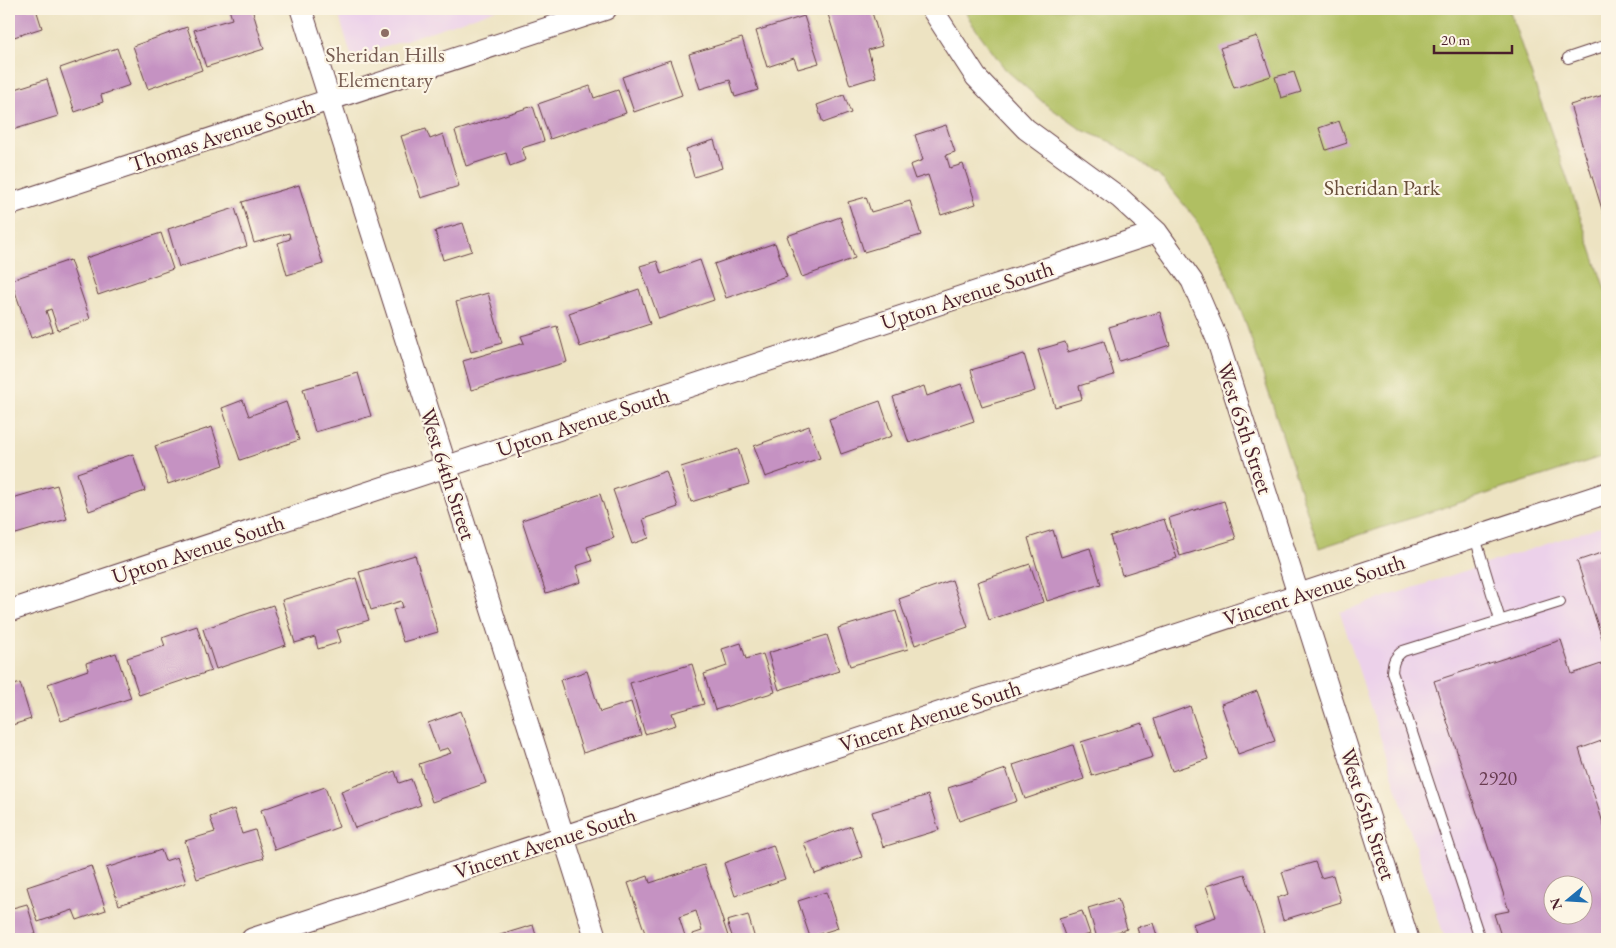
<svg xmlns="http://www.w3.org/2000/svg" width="1616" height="948" font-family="'EB Garamond',serif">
  <rect width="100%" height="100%" fill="#fcf5e5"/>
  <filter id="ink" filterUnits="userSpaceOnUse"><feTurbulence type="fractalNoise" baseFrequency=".02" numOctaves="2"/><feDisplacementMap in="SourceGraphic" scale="10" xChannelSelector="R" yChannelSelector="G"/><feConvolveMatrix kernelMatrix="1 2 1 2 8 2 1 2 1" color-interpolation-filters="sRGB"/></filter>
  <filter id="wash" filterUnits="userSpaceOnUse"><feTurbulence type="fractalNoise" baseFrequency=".0096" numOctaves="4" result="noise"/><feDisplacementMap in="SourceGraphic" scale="20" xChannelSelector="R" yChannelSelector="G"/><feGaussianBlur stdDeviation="1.12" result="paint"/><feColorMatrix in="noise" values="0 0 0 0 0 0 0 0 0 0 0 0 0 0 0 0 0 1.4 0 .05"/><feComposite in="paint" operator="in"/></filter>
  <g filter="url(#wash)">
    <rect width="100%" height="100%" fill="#ede3c2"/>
    <path fill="#ecd1ea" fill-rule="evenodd" d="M337,9H498L352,58Z
      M1607,524V939H1445L1340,612ZM1554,886H1584V916H1554Z"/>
    <path fill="#b0bf62" stroke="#7d6f46" d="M964,9H1509L1607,295V455L1319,548L1247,326L1223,267L1196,219L1159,175L1111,142L1082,130L1045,104L1005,69L973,25Z"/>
    <g id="blocks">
      <path fill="#c592c2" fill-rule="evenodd" d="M9,9H36L42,28L14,37L9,21Z
        M229,9H252L264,49L206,67L194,30L232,19Z
        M833,9H871L882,46L868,50L876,77L850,85L827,11Z
        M804,16L819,63L798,69L794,58L767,67L756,31Z
        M187,27L202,70L148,89L133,46Z
        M1257,36L1271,76L1234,88L1220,48Z
        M742,38L758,90L735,97L730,80L700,89L689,54Z
        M117,48L130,85L101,95L103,102L75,112L60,68Z
        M670,60L682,95L634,112L622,77Z
        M1294,72L1301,92L1281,98L1275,77Z
        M47,79L58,116L9,131V91Z
        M590,86L594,98L618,90L626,113L550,139L538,104Z
        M1607,94V218L1605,219L1570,105Z
        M844,95L851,113L823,123L817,105Z
        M533,106L544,141L522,148L526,160L510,166L506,153L466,166L455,131Z
        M1339,121L1347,143L1326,150L1319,128Z
        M946,125L955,152L946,155L950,168L963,164L976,204L941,215L928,175L915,179L910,165L923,160L915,135Z
        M426,129L430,139L443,134L459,186L421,198L401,136Z
        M714,140L722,168L694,177L686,149Z
        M299,185L323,264L287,275L278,243L290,239L289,233L254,243L242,202Z
        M866,197L871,212L910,201L921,235L864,252L848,202Z
        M235,208L247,246L179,267L168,229Z
        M840,217L855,258L802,277L787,236Z
        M463,223L472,251L443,260L435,231Z
        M161,233L173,269L98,295L86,258Z
        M775,243L787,277L726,298L714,264Z
        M70,260L90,319L58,330L51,309L46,311L53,331L31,338L11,280Z
        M700,260L714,300L659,319L640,266L657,261L661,274Z
        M639,289L650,324L580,347L569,313Z
        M488,293L502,343L471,352L456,302Z
        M1160,312L1170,345L1119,361L1109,327Z
        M557,326L567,362L471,390L463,361L524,343L521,336Z
        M1104,341L1114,375L1079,386L1082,399L1055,407L1038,350L1065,342L1068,352Z
        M1024,354L1035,391L982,407L971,370Z
        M358,373L371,416L315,432L303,389Z
        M961,384L974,421L909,443L893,397L924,386L927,396Z
        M243,400L249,416L286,402L299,440L240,460L222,408Z
        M880,401L892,436L841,454L829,419Z
        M809,426L820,458L765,477L754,446Z
        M212,427L224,465L168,484L155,446Z
        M738,449L749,484L691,502L681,467Z
        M133,454L145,491L89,511L77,473Z
        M666,471L678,507L643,519L649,538L632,544L613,490Z
        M57,485L67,519L9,536V499Z
        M600,494L614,538L587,547L592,561L576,566L581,582L546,593L522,520Z
        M1224,501L1236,539L1180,556L1169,518Z
        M1164,519L1177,558L1122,575L1110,536Z
        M1053,530L1061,557L1090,548L1101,584L1047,601L1028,538Z
        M1607,551V654L1577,561Z
        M415,555L438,632L403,642L393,610L403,607L401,601L371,610L359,572Z
        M1030,564L1043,602L989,620L977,582Z
        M356,578L369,620L337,630L341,642L318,649L315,637L295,643L282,600Z
        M952,580L968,627L915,645L899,599Z
        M273,605L286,645L216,669L203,629Z
        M896,611L908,649L850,666L838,628Z
        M197,626L211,671L139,695L127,658L165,646L162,638Z
        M827,635L839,671L779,690L768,653Z
        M1561,640L1572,674L1607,662V739L1579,749L1607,835V939H1502L1494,914L1509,911L1434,681ZM1554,886H1584V916H1554Z
        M741,643L746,659L763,654L775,692L715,710L704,674L727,666L722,649Z
        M116,653L131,698L61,721L48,684L88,670L86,663Z
        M692,664L704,704L672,713L676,725L645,734L630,683Z
        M587,671L600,712L631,702L641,735L583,753L560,680Z
        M20,683L31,719L9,726V687Z
        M1257,691L1275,741L1238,754L1221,704Z
        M1190,706L1208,759L1172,771L1154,719Z
        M461,711L486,783L432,802L419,764L451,753L448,748L438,751L428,723Z
        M1142,723L1153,757L1092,776L1081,742Z
        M1073,745L1084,779L1025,799L1013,765Z
        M1006,769L1017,801L959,821L948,788Z
        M395,771L399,783L411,779L421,805L355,828L341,791Z
        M325,787L339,827L275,850L261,810Z
        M928,795L939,830L883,847L872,812Z
        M234,809L242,834L255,830L264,858L197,879L185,841L215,832L210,817Z
        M851,826L862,857L815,874L804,843Z
        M773,845L785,879L735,896L724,863Z
        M161,850L165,861L177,857L186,883L119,905L106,868Z
        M1315,862L1321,878L1333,875L1341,902L1283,920L1277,898L1289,894L1282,872Z
        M704,865L729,939H694L693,934L702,931L696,911L679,917L686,939H647L628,883L648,876L650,883Z
        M91,866L106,910L77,920L73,910L38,922L27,887Z
        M1245,874L1264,933L1244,939H1198L1193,924L1216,917L1206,886Z
        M826,892L838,928L810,937L798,901Z
        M1118,899L1127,929L1097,938L1088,908Z
        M27,904L36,934L17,939H9V909Z
        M1082,911L1090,934L1074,939H1066L1059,918Z
        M748,915L755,939H733L727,921Z
        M1153,923L1158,939H1140L1137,927Z
        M533,925L537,939H487Z"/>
    </g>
  </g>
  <g filter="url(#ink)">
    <use href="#blocks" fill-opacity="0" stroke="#623c42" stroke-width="1"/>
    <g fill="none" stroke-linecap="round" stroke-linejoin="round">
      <defs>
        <path id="lane" d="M1568,58L1607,45
          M1475,537L1500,620
          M1480,939L1392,672C1393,661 1395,657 1403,651L1560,602"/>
        <path id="street" d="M301,9L596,939
          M932,9L976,77L1026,129L1120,198L1157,232L1192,281L1217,339L1408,939
          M9,205L606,9
          M9,611L1157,232
          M252,939L1607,493"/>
      </defs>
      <use href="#lane" stroke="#623c42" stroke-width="12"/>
      <use href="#street" stroke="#623c42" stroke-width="23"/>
      <use href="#lane" stroke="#fff" stroke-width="10"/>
      <use href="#street" stroke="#fff" stroke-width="21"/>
    </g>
  </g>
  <circle fill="#8d6e63" stroke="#fcf5e5" stroke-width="2" cx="385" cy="33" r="5"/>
  <g text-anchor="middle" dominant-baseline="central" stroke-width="4.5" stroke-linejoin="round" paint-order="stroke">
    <g font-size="20" fill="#693c51">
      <text x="1498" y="778">2920</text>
    </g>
    <g font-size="22" fill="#785e54" stroke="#fcf5e5">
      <text x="385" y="54">Sheridan Hills<tspan x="385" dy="25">Elementary</tspan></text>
    </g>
    <g font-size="22" fill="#4a1f2b" stroke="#fcf5e5">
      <text transform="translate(222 135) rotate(-18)">Thomas Avenue South</text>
      <text transform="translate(967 295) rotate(-18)">Upton Avenue South</text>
      <text transform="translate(583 422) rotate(-18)">Upton Avenue South</text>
      <text transform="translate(1245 428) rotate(72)">West 65th Street</text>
      <text transform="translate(448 474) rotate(72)">West 64th Street</text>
      <text transform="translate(198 549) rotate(-18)">Upton Avenue South</text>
      <text transform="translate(1314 590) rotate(-18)">Vincent Avenue South</text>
      <text transform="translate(930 716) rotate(-18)">Vincent Avenue South</text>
      <text transform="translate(1368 814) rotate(72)">West 65th Street</text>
      <text transform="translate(545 843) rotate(-18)">Vincent Avenue South</text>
    </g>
    <g font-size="22" fill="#694f3c" stroke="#fcf5e5">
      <text x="1382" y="187">Sheridan Park</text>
    </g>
  </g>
  <rect width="1616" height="948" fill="none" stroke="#fcf5e5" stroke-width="30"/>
  <g transform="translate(1568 900) rotate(252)"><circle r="24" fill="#fcf5e5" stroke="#b59f9b"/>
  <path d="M0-4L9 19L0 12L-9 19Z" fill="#1f6fb2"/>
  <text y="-8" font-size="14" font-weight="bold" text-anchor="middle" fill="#4a1f2b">N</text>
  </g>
  <path d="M1434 45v8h78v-8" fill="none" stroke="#4a1f2b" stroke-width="2.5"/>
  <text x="1441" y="45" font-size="15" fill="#4a1f2b" stroke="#fcf5e5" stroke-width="4" paint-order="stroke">20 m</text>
</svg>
